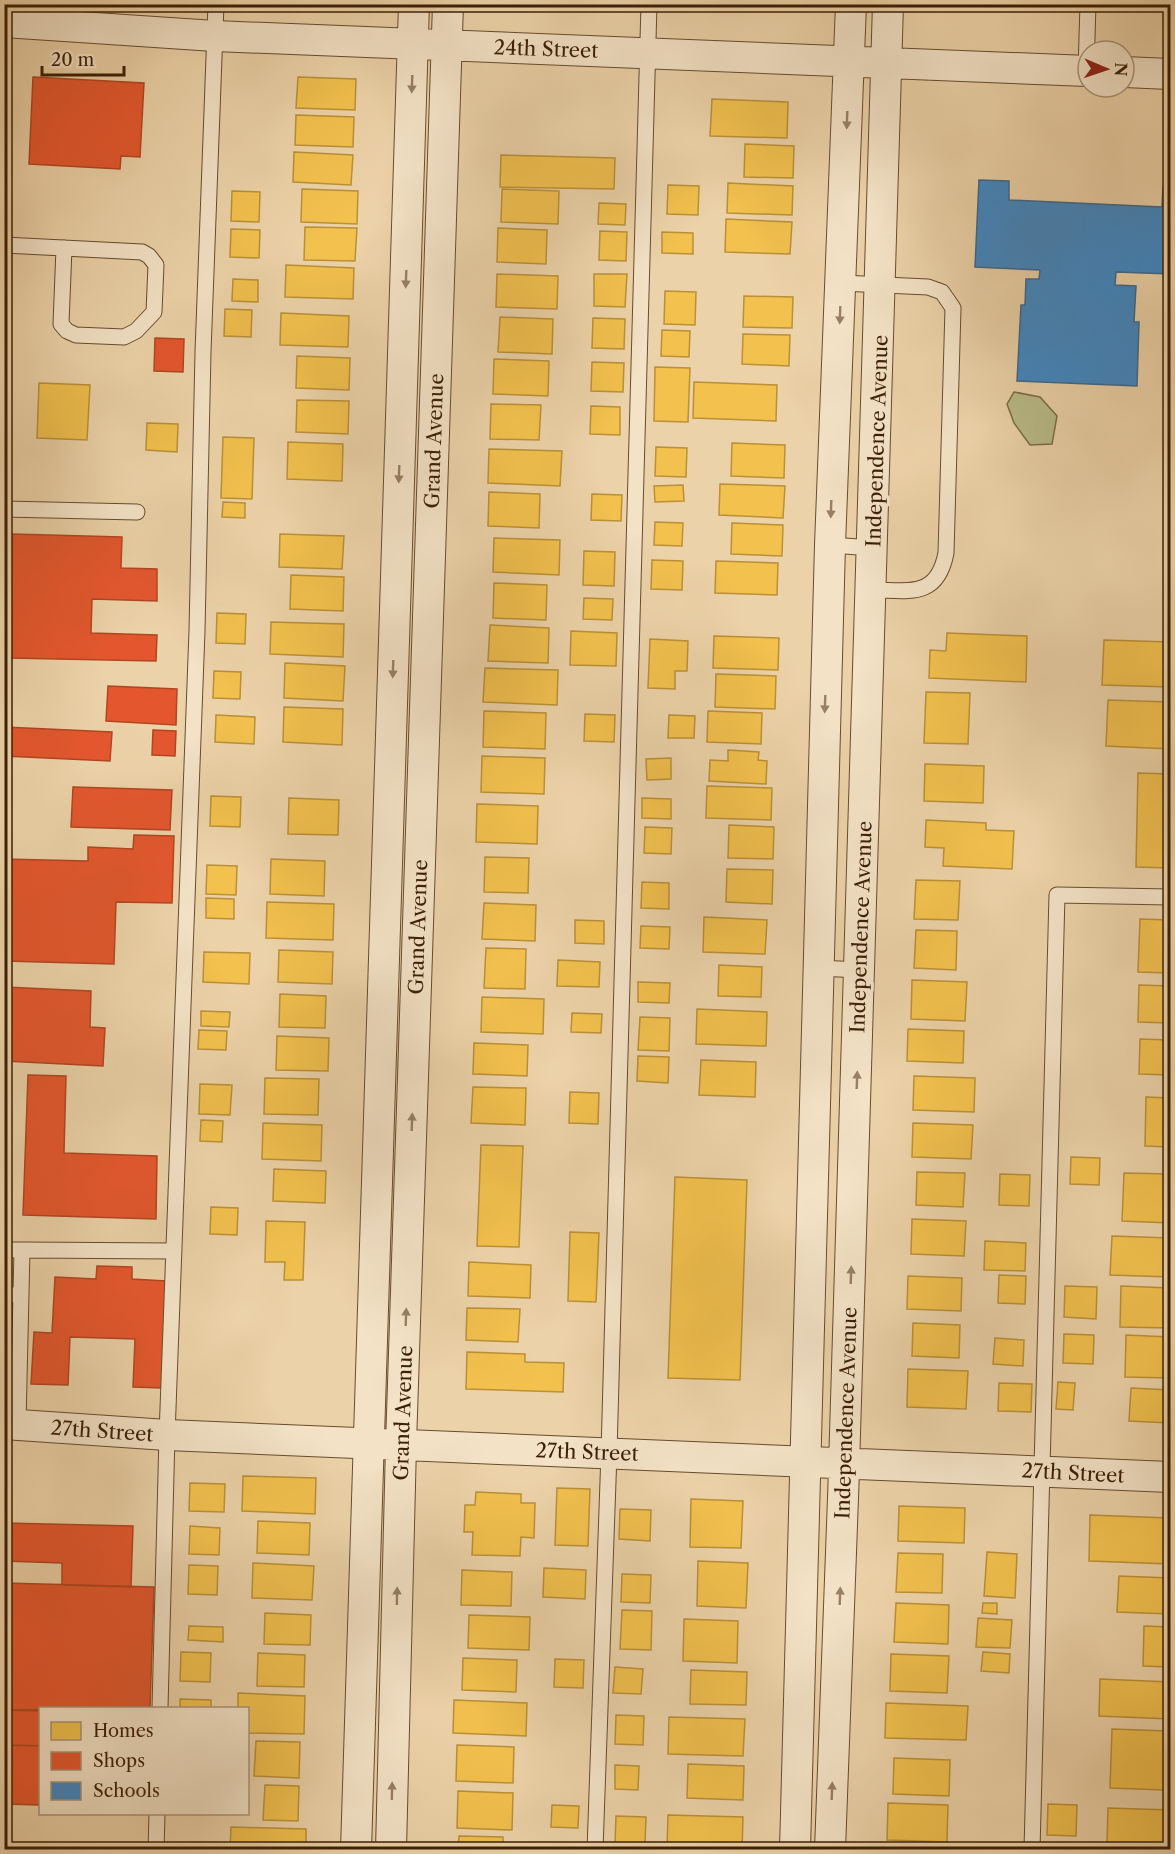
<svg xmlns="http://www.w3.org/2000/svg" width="1175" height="1854" font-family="'Libre Caslon Text',serif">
  <rect width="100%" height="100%" fill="#ecd2a8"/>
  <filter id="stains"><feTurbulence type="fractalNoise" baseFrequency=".00333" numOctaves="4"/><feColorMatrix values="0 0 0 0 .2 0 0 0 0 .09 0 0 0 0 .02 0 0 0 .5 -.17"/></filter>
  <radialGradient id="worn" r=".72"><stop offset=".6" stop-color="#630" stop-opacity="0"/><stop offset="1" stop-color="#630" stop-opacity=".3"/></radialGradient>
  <path fill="#b8bb87" stroke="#7a6d46" stroke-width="1.5" d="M1014,392L1040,397L1057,416L1052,444L1030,445L1014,423L1007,404Z"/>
  <path fill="#f2c14e" stroke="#bb9038" stroke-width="1.5" d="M298,77L356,79L355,110L296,108Z
    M712,99L788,102L787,138L710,136Z
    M296,115L354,117L353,147L295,145Z
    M745,144L794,146L793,178L744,177Z
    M294,152L353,155L351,185L293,182Z
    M501,155L615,158L614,189L500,187Z
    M728,183L793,186L792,215L727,213Z
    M668,185L699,186L698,215L667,214Z
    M302,189L358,191L357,224L301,222Z
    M502,189L559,191L558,224L501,222Z
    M232,191L260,192L259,222L231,221Z
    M599,203L626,204L625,225L598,224Z
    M726,219L792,222L790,254L725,252Z
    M305,227L357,228L355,261L304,260Z
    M498,228L547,230L546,264L497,262Z
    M231,229L260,230L259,258L230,257Z
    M600,231L627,232L626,261L599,260Z
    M662,232L693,233V254L662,253Z
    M286,265L354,268L353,299L285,297Z
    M497,274L558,276L557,309L496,307Z
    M594,274H627L625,307L594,306Z
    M233,279L258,280V302L232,301Z
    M665,291L696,292L695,325L664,324Z
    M744,296L793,297L792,328L743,327Z
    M225,309L252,310L251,337L224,336Z
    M281,313L349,316L348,347L280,345Z
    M500,317L553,319L552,354L498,352Z
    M593,318L625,319L624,349L592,348Z
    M662,330L690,331L689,357L661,356Z
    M743,334L790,335L789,366L742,364Z
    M297,356L350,358L349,390L296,388Z
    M494,359L549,361L548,396L493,394Z
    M592,362L624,363L623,392L591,391Z
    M655,367L690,368L688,422L654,421Z
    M694,382L777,385L776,421L693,418Z
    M39,383L90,385L87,440L37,438Z
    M297,400L349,401L348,434L296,432Z
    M491,404L541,405L539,440L490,439Z
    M591,406L620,407V435L590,434Z
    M147,423L178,424L177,452L146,450Z
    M223,437L254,438L252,499L221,498Z
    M288,442L343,444L342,481L287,479Z
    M732,443L785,445L784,478L731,476Z
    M656,447L687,448L686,477L655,476Z
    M489,449L562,451L560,486L488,483Z
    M720,484L785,486L783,518L719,515Z
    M683,485L684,501L655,502L654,486Z
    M489,492L540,494L539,528L488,526Z
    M592,494L622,495L621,521L591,520Z
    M223,502L245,503V518L222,517Z
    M655,522L683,523L682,546L654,545Z
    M732,523L783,525L782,556L731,554Z
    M280,534L344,536L342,569L279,567Z
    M494,538L560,540L559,575L493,572Z
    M584,551L615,552L614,586L583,585Z
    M652,560L683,561L682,590L651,589Z
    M716,561L778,563L777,595L715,593Z
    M291,575L344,577L343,611L290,609Z
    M494,583L547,585L546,620L493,618Z
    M584,598L613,599L612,620L583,619Z
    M217,613L246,614L245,644L216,643Z
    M271,622L344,624L343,657L270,654Z
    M490,625L549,628L548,663L488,661Z
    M571,631L617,633L616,666L570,665Z
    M947,633L1027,636L1026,682L929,678L930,650L946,651Z
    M714,636L779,638L778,670L713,668Z
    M650,639L688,641L687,671H675V689L648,688Z
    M1104,640L1170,642V687L1102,685Z
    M285,663L345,666L343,701L284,698Z
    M485,668L558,670L557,705L483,702Z
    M214,671L241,672L240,699L213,698Z
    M716,674L776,676L775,709L715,707Z
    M926,692L970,693L968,744L924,743Z
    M1108,700L1170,702V749L1106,746Z
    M284,707L343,709L342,745L283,742Z
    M484,711L546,713L545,749L483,747Z
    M708,711L762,713L761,744L707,742Z
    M585,714L615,715L614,742L584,741Z
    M216,715L255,717L254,744L215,742Z
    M669,715L695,716L694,738H668Z
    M728,750L759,752L758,760L767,761L766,784L709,781L710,760L728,761Z
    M482,756L545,758L544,794L481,792Z
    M671,758V779L647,780L646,759Z
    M925,764L984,766L983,803L924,801Z
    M1138,773L1170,774V868L1136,867Z
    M707,786L772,788L771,820L706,818Z
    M211,796L241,797L240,827L210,826Z
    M289,798L339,800L338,835L288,834Z
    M642,798L671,799V819L642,818Z
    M477,804L538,806L537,844L476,842Z
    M926,820L986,823V830L1014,831L1012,869L943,866L944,848L925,847Z
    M729,825L774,827L773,859L728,858Z
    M645,827L672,828L671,854L644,853Z
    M485,857L529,858L528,893L484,892Z
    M271,859L325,861L324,896L270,894Z
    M207,865L237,866L236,895L206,894Z
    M727,869L773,870L772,904L726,902Z
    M916,880L960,881L958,920L914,919Z
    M642,882L669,883V909L641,908Z
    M206,898L234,899V919L206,918Z
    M267,902L334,904L333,940L266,938Z
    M484,903L536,905L535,941L482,939Z
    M704,917L767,920L765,954L703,952Z
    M1140,919L1170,920V973L1138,972Z
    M575,920L604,921V944L575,943Z
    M641,926L670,927L669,949L640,948Z
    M916,930L957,931L956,970L914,968Z
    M486,948L526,949L525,989L484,988Z
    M279,950L333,952L332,984L278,982Z
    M204,952L250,953L249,984L203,982Z
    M558,960L600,962L599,987L557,986Z
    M719,965L762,967L761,997L718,996Z
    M912,980L967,982L965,1021L911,1019Z
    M638,982L670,983L669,1003L638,1002Z
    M1139,985L1170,986V1023L1138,1022Z
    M280,994L326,996L325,1028L279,1027Z
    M482,997L544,999L543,1034L481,1032Z
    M697,1009L767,1012L766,1046L696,1044Z
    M201,1011L230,1012L229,1027L201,1026Z
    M572,1013L602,1014L601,1033L571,1032Z
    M640,1017L670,1018L669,1051L638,1050Z
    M908,1029L964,1031L963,1063L907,1061Z
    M199,1030L227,1031L226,1050L198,1049Z
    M277,1036L329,1038L328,1071L276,1070Z
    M1140,1039L1170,1040V1075L1139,1074Z
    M474,1043L528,1045L527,1076L473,1074Z
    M638,1056L669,1057L668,1083L637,1081Z
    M701,1060L756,1062L755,1097L699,1095Z
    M914,1076L975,1078L974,1112L913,1110Z
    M265,1078L319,1079L318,1115L264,1114Z
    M200,1084L232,1085L230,1115L199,1114Z
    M473,1087L526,1088L525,1125L471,1123Z
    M570,1092L599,1093L598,1124L569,1123Z
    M1146,1097L1170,1098V1147L1145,1146Z
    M201,1120L223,1121L222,1142L200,1141Z
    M263,1123L322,1125L321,1161L262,1159Z
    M913,1123L973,1125L971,1159L912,1157Z
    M481,1145L523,1146L519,1247L477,1246Z
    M1071,1157L1100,1158L1099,1185L1070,1184Z
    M274,1169L326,1171L325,1203L273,1201Z
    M917,1172L965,1173L963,1207L916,1205Z
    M1124,1173L1170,1174V1223L1122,1221Z
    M1000,1174L1030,1175L1029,1206L999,1205Z
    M675,1177L747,1180L740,1380L668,1378Z
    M211,1207L238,1208L237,1235L210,1234Z
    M912,1219L966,1221L964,1256L911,1254Z
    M266,1221L305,1222L303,1280H284L285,1262H265Z
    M570,1232L599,1233L596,1302L568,1301Z
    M1112,1236L1170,1238V1277L1110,1275Z
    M985,1241L1026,1243L1025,1271L984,1270Z
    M469,1262L531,1265L530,1298L468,1296Z
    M999,1275L1026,1276L1025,1304L998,1303Z
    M908,1276L962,1278L961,1311L907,1309Z
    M1065,1286L1097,1287L1096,1319L1064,1317Z
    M1121,1286L1170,1288V1328L1120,1327Z
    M467,1308L520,1309L518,1342L466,1340Z
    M913,1323L960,1325L959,1358L912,1356Z
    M1064,1334L1094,1335L1093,1364L1063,1363Z
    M1126,1335L1170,1337V1378L1125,1377Z
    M995,1338L1024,1340L1023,1366L993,1364Z
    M467,1352L525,1354V1362L564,1363L563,1392L466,1389Z
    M908,1369L968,1371L966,1409L907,1407Z
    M1058,1382L1075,1383L1073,1410L1056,1409Z
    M999,1383L1032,1384L1031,1412L998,1411Z
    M1131,1388L1170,1390V1423L1129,1421Z
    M243,1476L316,1478L315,1514L242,1511Z
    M190,1483L225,1484L224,1512L189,1511Z
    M557,1488L590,1489L588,1546L555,1545Z
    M476,1492L521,1494V1503H535L534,1538L521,1537L520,1556L472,1555L473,1532H464L465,1505H475Z
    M691,1499L743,1501L741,1548L690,1547Z
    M899,1506L965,1508L964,1543L898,1541Z
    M620,1509L651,1510L650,1541L619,1539Z
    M1090,1515L1170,1518V1564L1089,1561Z
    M258,1521L310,1523L309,1555L257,1553Z
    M190,1526L220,1528L219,1555L189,1554Z
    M987,1552L1017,1554L1015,1598L984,1596Z
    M898,1553L943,1554L942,1593L896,1592Z
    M698,1561L748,1563L746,1608L697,1606Z
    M253,1563L314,1566L312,1600L252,1598Z
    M189,1565L218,1566L217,1595L188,1594Z
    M544,1568L586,1570L585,1599L543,1597Z
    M462,1570L512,1572L511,1606L461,1605Z
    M622,1574L651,1575L650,1603L621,1602Z
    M1119,1576L1170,1578V1614L1117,1612Z
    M896,1603L949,1605L948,1644L894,1642Z
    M983,1603H997V1614L982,1613Z
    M622,1610L652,1611L651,1650L620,1649Z
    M265,1613L311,1615L310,1645L264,1644Z
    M469,1615L530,1617L529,1650L468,1648Z
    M978,1618L1012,1620L1010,1648L976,1647Z
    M684,1619L738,1621L737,1663L683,1661Z
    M189,1626L223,1627V1642L188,1640Z
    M1144,1626L1170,1627V1667L1143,1666Z
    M181,1652L211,1653L210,1682L180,1681Z
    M983,1652L1010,1654L1009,1673L981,1671Z
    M258,1653L305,1655L304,1687L257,1686Z
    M891,1654L949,1656L947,1693L890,1691Z
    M463,1658L517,1660L516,1692L462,1690Z
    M555,1659L584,1660L583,1688L554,1687Z
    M615,1667L643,1669L641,1694L613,1693Z
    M691,1670L747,1672L746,1705L690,1704Z
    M1100,1679L1170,1682V1719L1099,1716Z
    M238,1693L305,1696L304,1734L248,1733V1708H238Z
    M180,1699L211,1700V1708H180Z
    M454,1700L527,1703L526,1736L453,1733Z
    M886,1703L968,1706L966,1740L885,1738Z
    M616,1715L644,1716L643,1745L615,1744Z
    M669,1717L745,1719L743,1756L668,1754Z
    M1112,1729L1167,1731L1165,1790L1110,1788Z
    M256,1741L300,1742L299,1778L254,1776Z
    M457,1745L514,1747L513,1783L456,1781Z
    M894,1758L950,1760L949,1796L893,1794Z
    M688,1764L744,1766L743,1800L687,1798Z
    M615,1765L639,1766L638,1790L615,1789Z
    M265,1785L299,1786L298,1821L263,1820Z
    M458,1791L513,1793L512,1830L457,1828Z
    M888,1803L948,1805L947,1842L887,1840Z
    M1048,1804L1077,1805L1076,1836L1047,1835Z
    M552,1805L579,1806L578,1828L551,1827Z
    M1108,1808L1170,1810V1845L1107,1843Z
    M668,1815L743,1817L742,1850L667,1848Z
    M616,1816L646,1817L645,1844L615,1843Z
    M231,1827L306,1829V1850H230Z
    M459,1836L503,1837V1850H458Z
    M191,1842L223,1843V1850H191Z"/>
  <path fill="#e4572e" stroke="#b14622" stroke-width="1.5" d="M33,77L144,83L140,157L121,156L120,169L29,164Z
    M155,338L184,339L183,372L154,371Z
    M12,534L122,537L121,568L157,569V601L92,599L91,633L157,635L156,661L9,658Z
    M108,686L177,689L176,725L106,721Z
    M4,727L112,732L110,761L4,756Z
    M153,730L176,731L175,756L152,755Z
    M73,787L172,790L170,830L71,827Z
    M134,835L174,836L172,903L116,902L114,964L4,961V859L88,861V847L133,849Z
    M4,987L91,991L90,1027L105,1028L103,1066L4,1061Z
    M28,1075L66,1076L64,1153L157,1156L156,1219L23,1215Z
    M97,1266L132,1267V1279L166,1281L162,1388L133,1387L135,1339L70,1337L68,1385L31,1384L34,1332L52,1333L55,1277L96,1279Z
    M4,1523L133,1526L131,1587L62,1585V1563L4,1561Z
    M4,1583L154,1587L150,1708L4,1710Z
    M4,1710L40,1711V1746L4,1745Z
    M12,1745L40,1746V1805L4,1804V1762H12Z"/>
  <path fill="#3f88c5" stroke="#3e688c" stroke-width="1.5" d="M979,180L1009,181V200L1162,207L1163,187L1170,188V274L1116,272L1115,285L1136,286L1134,322H1139L1137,386L1017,381L1021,305H1025L1026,279H1039L1040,270L975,267Z"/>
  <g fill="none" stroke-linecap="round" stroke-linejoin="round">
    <defs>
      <path id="service" d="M1086,71L1088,4
        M4,245L142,252L149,256L156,265L154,312L136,331L124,337L76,335L67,331L61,324L64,248
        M841,283L928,287L942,292L953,308L946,553C937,599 909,590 872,590
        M4,509L137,512
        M830,545L873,548
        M818,968L860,970
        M4,1250H22
        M4,1295H20
        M18,1424L22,1250L174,1251
        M160,1708L167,1435L197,631L203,352L216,4
        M156,1850L157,1814
        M595,1850L609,1453L649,4
        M1032,1850L1057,895L1170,897"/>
      <path id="minor" d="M4,22L215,36L1088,71
        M1124,72L1170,74
        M4,1424L167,1435L1170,1477
        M356,1850L414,4
        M391,1850L401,1445L448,4
        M795,1850L830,545L851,4
        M830,1850C854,1235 871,620 888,4"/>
    </defs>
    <use href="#service" stroke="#674c2e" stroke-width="17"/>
    <use href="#minor" stroke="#674c2e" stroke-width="32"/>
    <use href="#service" stroke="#f3e2c6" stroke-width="15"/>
    <use href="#minor" stroke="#f3e2c6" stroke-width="30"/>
  </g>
  <defs><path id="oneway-solid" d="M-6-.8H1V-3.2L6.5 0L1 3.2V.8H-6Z" transform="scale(1.5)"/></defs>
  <g fill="#978066">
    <use href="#oneway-solid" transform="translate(412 84) rotate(92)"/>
    <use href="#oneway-solid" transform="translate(847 120) rotate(92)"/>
    <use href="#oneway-solid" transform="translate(406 279) rotate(92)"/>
    <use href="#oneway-solid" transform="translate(840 315) rotate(92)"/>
    <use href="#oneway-solid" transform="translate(399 474) rotate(92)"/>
    <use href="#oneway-solid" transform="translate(831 509) rotate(92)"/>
    <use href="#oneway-solid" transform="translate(393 669) rotate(92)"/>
    <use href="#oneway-solid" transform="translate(825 704) rotate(92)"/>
    <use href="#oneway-solid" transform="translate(857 1080) rotate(-88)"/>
    <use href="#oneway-solid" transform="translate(412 1122) rotate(-88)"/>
    <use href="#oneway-solid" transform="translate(851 1275) rotate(-88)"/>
    <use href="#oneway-solid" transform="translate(406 1317) rotate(-88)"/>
    <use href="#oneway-solid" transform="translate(397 1596) rotate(-89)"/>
    <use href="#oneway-solid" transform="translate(840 1596) rotate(-88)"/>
    <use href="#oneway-solid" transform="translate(392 1791) rotate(-89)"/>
    <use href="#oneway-solid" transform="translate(832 1791) rotate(-88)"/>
  </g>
  <g text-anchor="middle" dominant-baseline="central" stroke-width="6" stroke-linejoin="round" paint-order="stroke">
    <g font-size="20" fill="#3b1f06" stroke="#f3e2c6">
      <text transform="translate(546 49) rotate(2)">24th Street</text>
      <text transform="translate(434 441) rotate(-88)">Grand Avenue</text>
      <text transform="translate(877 441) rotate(-88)">Independence Avenue</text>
      <text transform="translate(418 927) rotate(-88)">Grand Avenue</text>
      <text transform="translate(861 927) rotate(-88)">Independence Avenue</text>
      <text transform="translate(403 1413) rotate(-88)">Grand Avenue</text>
      <text transform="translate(846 1413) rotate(-88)">Independence Avenue</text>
      <text transform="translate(102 1431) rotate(4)">27th Street</text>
      <text transform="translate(587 1452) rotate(2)">27th Street</text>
      <text transform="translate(1073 1473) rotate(3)">27th Street</text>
    </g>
  </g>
  <rect width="1175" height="1854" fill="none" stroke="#ecd2a8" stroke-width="24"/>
  <rect x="6" y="6" width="1163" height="1842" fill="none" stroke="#3b1f06" stroke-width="3"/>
  <rect x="12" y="12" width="1151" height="1830" fill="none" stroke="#3b1f06" stroke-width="1.5"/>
  <rect x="39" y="1707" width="210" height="108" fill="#f3e2c6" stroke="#a99479" stroke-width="1.5"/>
  <rect x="51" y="1722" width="30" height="18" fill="#f2c14e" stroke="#a99479" stroke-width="1.5"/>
  <text x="93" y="1737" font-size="18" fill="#3b1f06">Homes</text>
  <rect x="51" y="1752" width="30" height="18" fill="#e4572e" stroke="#a99479" stroke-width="1.5"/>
  <text x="93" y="1767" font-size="18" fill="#3b1f06">Shops</text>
  <rect x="51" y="1782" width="30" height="18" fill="#3f88c5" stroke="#a99479" stroke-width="1.5"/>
  <text x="93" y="1797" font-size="18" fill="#3b1f06">Schools</text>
  <g transform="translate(1106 69) rotate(92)"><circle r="28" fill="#f3e2c6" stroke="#a99479" stroke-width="1.5"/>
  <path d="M0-4.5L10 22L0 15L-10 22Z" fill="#8f2418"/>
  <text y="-9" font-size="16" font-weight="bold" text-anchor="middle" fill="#3b1f06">N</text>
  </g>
  <path d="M42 66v9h82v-9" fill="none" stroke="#3b1f06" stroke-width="3"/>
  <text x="51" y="66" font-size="18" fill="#3b1f06" stroke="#f3e2c6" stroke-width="4.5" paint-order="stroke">20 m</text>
  <rect width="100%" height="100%" filter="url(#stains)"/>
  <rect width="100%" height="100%" fill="url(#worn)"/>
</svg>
